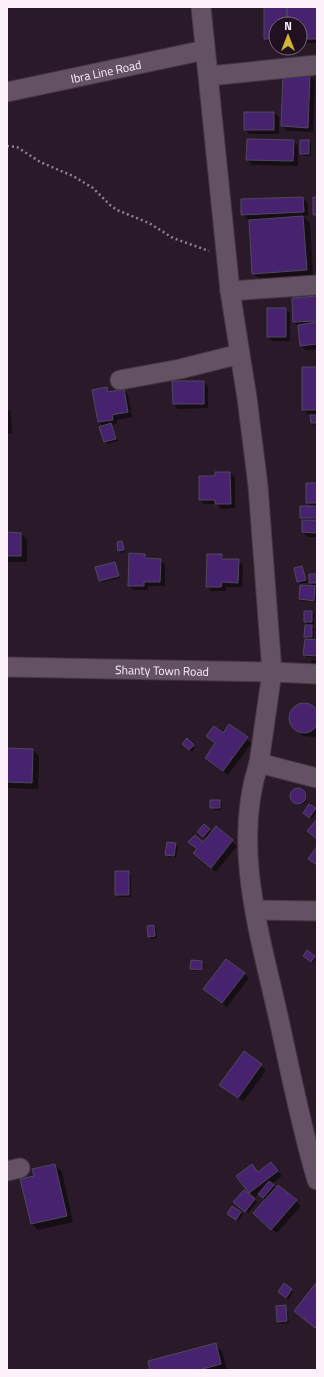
<svg xmlns="http://www.w3.org/2000/svg" width="324" height="1377" font-family="'Titillium Web',sans-serif">
  <rect width="100%" height="100%" fill="#2a1a29"/>
  <path fill="#0007" d="M265,7H317V43H300V24H276V43H270L265,38Z
    M310,76L315,81L313,132L287,131L282,126Z
    M245,113H274L279,117V134H249L245,129Z
    M294,141L298,146V166L252,165L247,160Z
    M308,141L311,143V156H304L301,154Z
    M303,198L308,203V216H303L310,223L313,276L260,280L253,273L249,219H247L242,214Z
    M317,297V349L306,350L301,345L299,327L294,322Z
    M285,309L290,313V341H273L268,337Z
    M317,368V425H314L312,423L311,414H308L303,410Z
    M204,382L208,386V408L178,409L174,404Z
    M107,389L111,392L124,390L128,395L132,417L117,420V424L111,425L118,441L107,444L105,442L104,427L99,422Z
    M7,409L11,412L12,434H7Z
    M216,473H230L235,477V508L221,509L217,504H204L200,500L216,477Z
    M317,484V537H308L303,532L305,521L301,517L312,507L307,502Z
    M7,527V533L21,534L27,540V562H7Z
    M122,542L125,552L121,553L119,550Z
    M144,555L149,559L160,560L165,564V586H148V590H134L129,586Z
    M222,555L226,560H238L243,565L242,587H226V591H211L207,586Z
    M115,563L120,578L102,582L100,580Z
    M302,567L308,582L300,584L295,569Z
    M317,575V585H312L310,582Z
    M314,587L317,589L316,602L302,601L300,599Z
    M305,612H311L314,614V624H310L314,628V638H308L305,636L309,626L305,622Z
    M317,641V658L307,657L304,655Z
    M311,660H317V668L312,666Z
    M302,704L313,706L317,710V735L314,737L303,736L292,722L293,711Z
    M229,725L252,743L228,775L206,758L216,744L207,736L223,734Z
    M187,740L195,748L192,752L183,744Z
    M7,749L33,750L39,756L38,789L7,788Z
    M291 797a8 8 0 1 1 16 0a8 8 0 1 1-16 0Z
    M219,801L222,803L221,810H214L211,807Z
    M310,805L317,811L312,819L306,815Z
    M204,825L212,832L216,827L237,846L216,872L199,858L198,850L194,847L203,843L206,839L200,834Z
    M176,844L178,847L176,858L168,857L166,854Z
    M128,872L131,875V897H119L116,894Z
    M154,926L156,928L157,938L151,939L149,936Z
    M314,957L317,962L315,960L313,963L306,958Z
    M202,962L204,964L203,971H194L191,969Z
    M244,973L249,978L227,1007L205,989Z
    M244,1053L266,1070L243,1102L221,1085Z
    M55,1165L62,1172L73,1222L38,1230L32,1224L35,1176Z
    M275,1168L282,1176L271,1184L276,1188L278,1186L301,1206L277,1233L259,1218L266,1200L259,1193L255,1197L250,1192L258,1173Z
    M244,1191L257,1202L248,1213L237,1204Z
    M241,1212L243,1214L238,1221L228,1214Z
    M316,1285H317V1329L295,1311Z
    M291,1290L293,1292L288,1300L279,1292Z
    M285,1306L287,1308L289,1323L280,1324L278,1322Z
    M215,1345L222,1351L227,1370H151Z"/>
  <path fill="#47236f" stroke="#50485e" d="M264,7H287V24H276V39H264Z
    M287,7H317V39H300V24H287Z
    M283,74L310,75L308,128L281,126Z
    M244,112H274V130H244Z
    M247,139L294,140L293,161L246,160Z
    M300,140H309V154H300Z
    M303,197L304,212L241,215V199Z
    M313,197H317V215H313Z
    M303,216L307,270L252,274L249,220Z
    M317,296V321L293,322L292,298Z
    M267,308H286V337H267Z
    M317,322V344L300,346L298,325Z
    M302,367H317V410H302Z
    M172,381H204V404H173Z
    M107,387L108,392L124,389L128,412L112,415L113,420L98,422L92,390Z
    M310,415H317V423H311Z
    M111,423L116,439L104,442L99,427Z
    M215,472H230L231,504H215V500H199V476H215Z
    M306,483H317V503H306Z
    M300,506H317V518H300Z
    M302,520H317V550V533L302,532Z
    M7,532L21,533V556H7Z
    M122,541L124,550L118,551L117,542Z
    M129,553L145,554V558L161,559L160,582H144V586H128Z
    M207,554H222V559H239L238,583L222,582L221,587H206Z
    M115,562L119,576L99,581L95,567Z
    M302,566L306,580L297,582L294,568Z
    M309,574H317V583H309Z
    M300,585L315,586L314,601L299,599Z
    M304,611H312V622H304Z
    M305,625H312V637H304Z
    M305,639L317,640V656L303,655Z
    M289 718a15 15 0 1 1 30 0a15 15 0 1 1-30 0Z
    M229,724L248,737L223,771L205,758L215,743L206,736L214,726L223,733Z
    M187,738L194,745L189,750L182,744Z
    M7,748L33,749L32,783L7,782Z
    M290 796a8 8 0 1 1 16 0a8 8 0 1 1-16 0Z
    M210,800H220V808H210Z
    M309,804L316,808L309,818L303,813Z
    M317,819V839L307,831Z
    M204,824L210,829L203,837L197,832Z
    M216,826L233,840L211,868L193,853L197,849L188,842L195,835L203,842Z
    M167,842L176,843L174,856L165,855Z
    M317,846V865L308,859Z
    M115,871H129V895H115Z
    M154,925L155,936L148,937L147,926Z
    M307,950L315,956L311,962L303,956Z
    M226,959L245,973L222,1003L203,989Z
    M191,960L202,961V970L190,969Z
    M244,1051L262,1064L238,1098L219,1085Z
    M271,1162L278,1171L249,1193L236,1176L252,1164L258,1172Z
    M55,1164L67,1216L31,1224L20,1179L34,1176L32,1169Z
    M269,1181L274,1185L263,1198L258,1194Z
    M278,1185L297,1200L271,1230L253,1213Z
    M244,1190L255,1199L245,1212L233,1202Z
    M232,1206L241,1212L236,1220L227,1214Z
    M284,1283L292,1289L286,1298L278,1292Z
    M316,1283L317,1325L315,1328L294,1311Z
    M286,1305L287,1321L277,1322L276,1306Z
    M216,1343L221,1364L199,1370H150L148,1361Z"/>
  <g fill="none" stroke-linecap="round" stroke-linejoin="round">
    <defs>
      <g id="minor">
        <path d="M201,7L230,291L247,398L258,486L272,672L259,763"/>
        <path d="M209,76L317,65"/>
        <path id="s1" d="M7,92L205,50"/>
        <path d="M230,291L317,285"/>
        <path d="M120,380L180,369L240,354"/>
        <path id="s2" d="M7,667L272,672L317,674"/>
        <path d="M317,778L259,763C231,846 261,938 279,1020C291,1074 301,1127 317,1180"/>
        <path d="M256,910L317,911"/>
        <path d="M7,1171L20,1168"/>
      </g>
    </defs>
    <use href="#minor" stroke="#453945" stroke-width="21"/>
    <path stroke="#90828f" stroke-width="2.5" stroke-dasharray="2 3" stroke-linecap="butt" d="M7,146L17,147L40,162L73,176L93,188L110,205L117,210L149,223L173,238L209,251"/>
    <use href="#minor" stroke="#645163" stroke-width="19"/>
  </g>
  <g text-anchor="middle" dominant-baseline="central" stroke-width="4" stroke-linejoin="round" paint-order="stroke">
    <g font-size="12" fill="#fcf0fb" stroke="#211120">
      <text stroke="none"><textPath href="#s1" startOffset="101">Ibra Line Road</textPath></text>
      <text stroke="none"><textPath href="#s2" startOffset="155">Shanty Town Road</textPath></text>
    </g>
  </g>
  <rect width="324" height="1377" fill="none" stroke="#fcf0fb" stroke-width="16"/>
  <g transform="translate(288 36)"><circle r="19" fill="#211120" stroke="#796a78"/>
  <path d="M0-3L7 15L0 10L-7 15Z" fill="#d3b635"/>
  <text y="-6" font-size="11" font-weight="bold" text-anchor="middle" fill="#fcf0fb">N</text>
  </g>
</svg>
